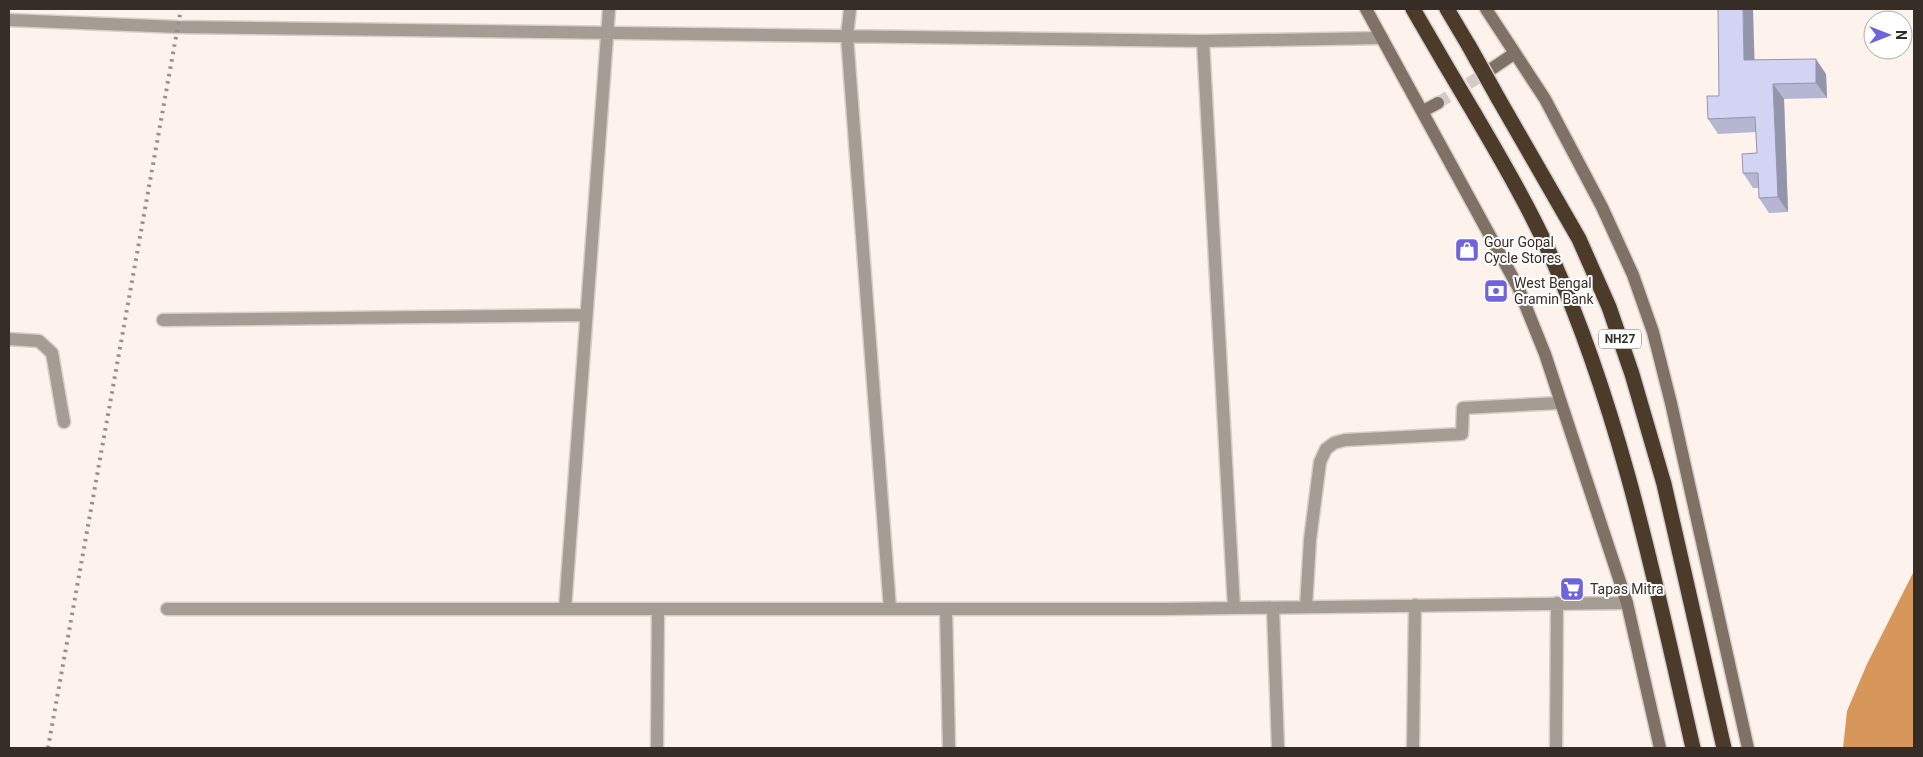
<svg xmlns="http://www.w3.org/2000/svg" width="1923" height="757" font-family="Roboto,sans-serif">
  <rect width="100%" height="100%" fill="#fdf3ec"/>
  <path fill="#d7975b" d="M1914,571V748H1843L1847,711L1867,664Z"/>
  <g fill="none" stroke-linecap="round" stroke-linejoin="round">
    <path stroke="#d5cbc4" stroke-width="12" stroke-dasharray="12 6" stroke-linecap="butt" d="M1438,103L1490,70"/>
    <defs>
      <path id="street" d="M850,9L847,36L890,609
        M9,20L178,27L1203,41L1382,38
        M1203,41L1234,608
        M163,320L586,315
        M9,339L39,341L52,353L64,422
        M1306,607L1310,540L1320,462L1326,449L1334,443L1345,440L1462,434L1463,408L1560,403
        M1273,608L1278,748
        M167,609H1164L1627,603
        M565,609L609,9
        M946,609L949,748
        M657,748L658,609
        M1413,748L1415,605
        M1556,748L1557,603"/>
      <path id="secondary" d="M1366,9L1518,287L1545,354L1627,603L1660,748
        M1486,9L1545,99L1602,207L1633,275L1653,332L1671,403L1748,748
        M1490,70L1515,53
        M1423,111L1438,103"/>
      <path id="highway" d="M1413,9L1445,64
        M1447,9L1469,46
        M1498,98L1579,239L1609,307L1632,374L1664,484L1724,748
        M1474,113C1501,159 1529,207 1551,256C1621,413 1655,581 1693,748"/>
    </defs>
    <use href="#street" stroke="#d9cfc8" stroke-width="15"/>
    <use href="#secondary" stroke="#d9cfc8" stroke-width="15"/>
    <use href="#highway" stroke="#d9cfc8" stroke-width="18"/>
    <use href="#street" stroke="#a59c94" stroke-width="12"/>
    <use href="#secondary" stroke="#7f7166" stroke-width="12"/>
    <use href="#highway" stroke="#4c3a2b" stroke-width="15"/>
    <path stroke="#988f88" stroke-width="4" stroke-dasharray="2.5 5" stroke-linecap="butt" d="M48,748L181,9"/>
    <defs>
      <path id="highway-bridge" d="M1469,46L1498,98
        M1445,64L1474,113"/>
    </defs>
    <use href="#highway-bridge" stroke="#d9cfc8" stroke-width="18" stroke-linecap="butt"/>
    <use href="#highway-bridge" stroke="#4c3a2b" stroke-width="15"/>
  </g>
  <path fill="#b5b6d2" d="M1754,60L1826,74L1827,98L1784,99L1788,212L1769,213L1759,198V188H1753L1743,173L1757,153L1756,132L1718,134L1708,119Z"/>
  <path fill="#9494ab" d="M1743,9H1753L1755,75L1744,60Z
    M1816,59L1826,74L1827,98L1816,83Z
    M1773,84L1784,99L1788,212L1778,197Z"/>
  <path fill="#d3d4f4" stroke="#9494ab" d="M1718,9H1743L1744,60L1816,59V83L1773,84L1778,197L1759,198L1758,173H1743L1742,154L1757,153L1755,117L1708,119L1707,96H1719Z"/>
  <defs>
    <symbol id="shop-square" viewBox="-11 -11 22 22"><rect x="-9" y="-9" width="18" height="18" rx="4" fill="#6f63de" stroke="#fff"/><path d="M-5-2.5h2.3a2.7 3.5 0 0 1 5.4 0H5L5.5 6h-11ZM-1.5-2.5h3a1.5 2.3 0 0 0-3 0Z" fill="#fff"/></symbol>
    <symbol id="bank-square" viewBox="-11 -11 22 22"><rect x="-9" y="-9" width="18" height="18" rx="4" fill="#6f63de" stroke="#fff"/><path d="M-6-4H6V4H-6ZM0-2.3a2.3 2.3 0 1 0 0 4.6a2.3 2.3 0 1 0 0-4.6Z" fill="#fff"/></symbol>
    <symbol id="supermarket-square" viewBox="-11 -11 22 22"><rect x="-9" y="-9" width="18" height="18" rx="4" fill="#6f63de" stroke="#fff"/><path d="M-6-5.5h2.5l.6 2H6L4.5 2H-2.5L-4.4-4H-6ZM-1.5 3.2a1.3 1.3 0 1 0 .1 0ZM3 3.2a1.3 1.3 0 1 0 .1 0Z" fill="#fff"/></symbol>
  </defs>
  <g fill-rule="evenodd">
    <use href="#shop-square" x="1453" y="236" width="28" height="28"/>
    <use href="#bank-square" x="1482" y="277" width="28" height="28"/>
    <use href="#supermarket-square" x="1558" y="575" width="28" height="28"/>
  </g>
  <g text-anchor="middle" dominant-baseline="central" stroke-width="4" stroke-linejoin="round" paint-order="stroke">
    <rect fill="#fff" stroke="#726c67" stroke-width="1" x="1599" y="329.5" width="42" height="19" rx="4"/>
    <g font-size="12" font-weight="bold" fill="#362d26">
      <text x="1620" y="339">NH27</text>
    </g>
    <g font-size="14" fill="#362d26" stroke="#fff" text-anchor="start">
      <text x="1484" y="242">Gour Gopal<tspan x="1484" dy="16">Cycle Stores</tspan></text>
      <text x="1514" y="283">West Bengal<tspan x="1514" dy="16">Gramin Bank</tspan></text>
      <text x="1590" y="589">Tapas Mitra</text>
    </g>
  </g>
  <rect width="1923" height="757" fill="none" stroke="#362d26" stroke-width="20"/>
  <g transform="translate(1888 35) rotate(90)"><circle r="24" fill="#ffffff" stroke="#afaba8"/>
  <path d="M0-4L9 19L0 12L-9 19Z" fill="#6f63de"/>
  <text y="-8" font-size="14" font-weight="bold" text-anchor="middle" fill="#362d26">N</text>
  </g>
</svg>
